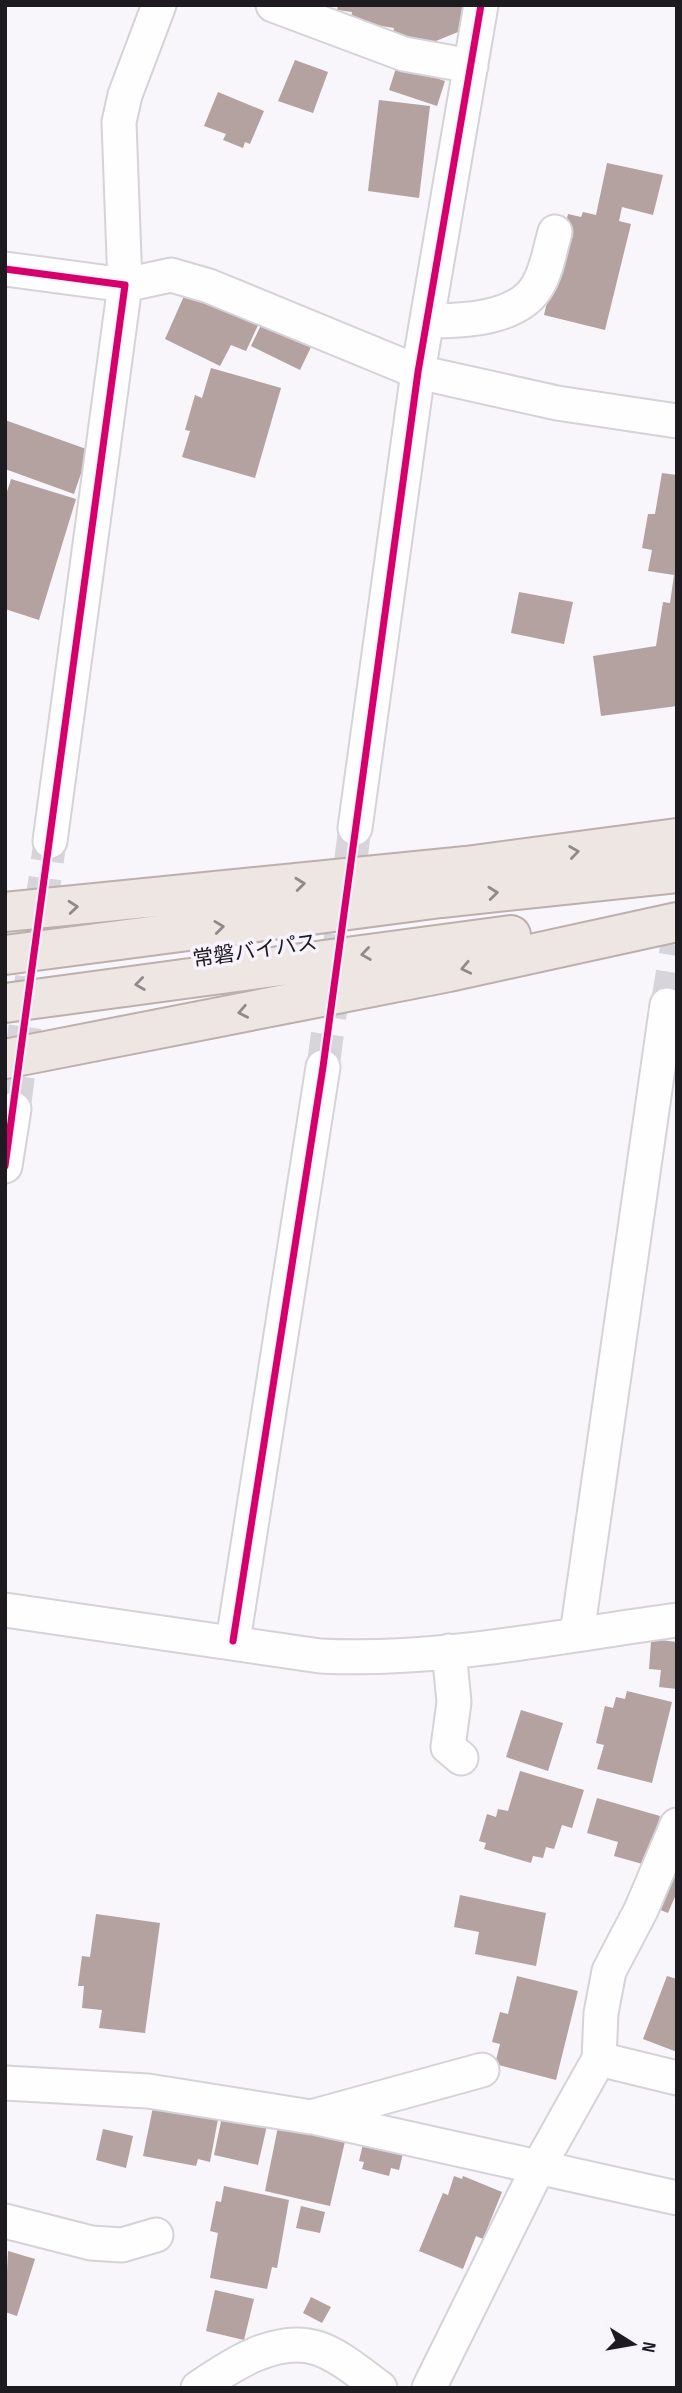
<svg xmlns="http://www.w3.org/2000/svg" width="682" height="2393" font-family="'Sofia Sans Condensed','Noto Sans JP',sans-serif">
  <rect width="100%" height="100%" fill="#f8f5fb"/>
  <path fill="#b3a29f" d="M338,5H463L458,32L431,43L392,37L394,28L351,21L352,12L337,10Z
    M295,60L328,72L313,113L278,101Z
    M397,65L445,81L437,106L389,90Z
    M218,92L264,111L250,144L245,142L243,148L223,140L226,134L204,126Z
    M379,100L430,106L419,198L368,191Z
    M607,163L663,175L653,215L622,207L619,221L631,224L605,330L544,315L568,214L581,217L583,212L596,215Z
    M188,287L259,323L246,351L231,345L220,366L165,339Z
    M263,321L312,345L300,370L251,346Z
    M211,368L281,388L255,478L182,457L190,431L185,430L195,395L202,398Z
    M5,420L89,450L74,494L5,469Z
    M662,473L677,475V706L601,716L593,656L656,646L663,602L670,603L674,575L648,571L652,550L642,548L648,514H655Z
    M11,479L76,499L39,620L5,609V498Z
    M519,592L573,602L564,644L511,633Z
    M660,1640L677,1642V1689L659,1687L661,1670L649,1669L651,1642Z
    M627,1691L672,1702L652,1783L597,1769L604,1745L596,1743L605,1706L613,1708L616,1697L625,1699Z
    M521,1710L563,1723L548,1771L506,1757Z
    M520,1771L584,1790L572,1828L562,1825L554,1849L546,1847L543,1858L533,1856L531,1863L484,1849L486,1843L479,1841L487,1814L496,1817L498,1809L508,1811Z
    M597,1798L660,1816L646,1865L614,1856L618,1842L587,1833Z
    M677,1855V1892L668,1913L655,1908Z
    M460,1895L546,1913L536,1966L475,1954L479,1932L454,1927Z
    M96,1914L160,1923L145,2033L99,2028L102,2010L82,2008L84,1986H78L82,1956L90,1957Z
    M517,1976L578,1991L556,2080L495,2064L500,2044L492,2042L500,2012L508,2014Z
    M667,1976L677,1979V2052L643,2039Z
    M154,2102L219,2114L210,2162L198,2159L196,2166L143,2156Z
    M223,2112L268,2121L258,2165L214,2155Z
    M279,2122L346,2137L330,2206L265,2191Z
    M103,2129L133,2136L126,2168L96,2160Z
    M364,2140L404,2149L399,2170L391,2168L389,2176L362,2169L364,2162L359,2161Z
    M454,2176L462,2179L463,2176L502,2192L483,2239L476,2236L463,2269L419,2251L443,2193L448,2195Z
    M224,2186L289,2200L277,2268L272,2267L267,2289L210,2278L218,2233L210,2231L216,2201L221,2202Z
    M301,2206L325,2212L320,2233L296,2228Z
    M8,2251L35,2259L17,2316L5,2312Z
    M215,2290L254,2299L244,2340L206,2331Z
    M311,2297L331,2307L322,2323L303,2313Z"/>
  <g fill="none" stroke-linecap="round" stroke-linejoin="round">
    <path stroke="#d7d4da" stroke-width="33" stroke-dasharray="33 17" stroke-linecap="butt" d="M667,1005L677,945
      M323,1067L355,828
      M14,1109L50,841"/>
    <defs>
      <path id="minor" d="M159,5L125,95L119,122L125,285L171,275L209,286L418,372L557,403L677,421
        M273,5L404,54L471,66
        M5,269L125,285L50,841
        M427,321C461,321 519,320 538,285C547,270 550,249 555,232
        M355,828L418,372L481,5
        M5,1166L14,1109
        M5,1610L320,1656C439,1662 559,1636 677,1620
        M577,1634L667,1005
        M233,1641L323,1067
        M449,1651L454,1702L448,1747L461,1758
        M677,1825L641,1910L609,1971L601,2013L599,2059L677,2078
        M5,2083L148,2091L311,2117L482,2070
        M317,2118L677,2198
        M5,2221L91,2243L122,2245L156,2235
        M198,2388C230,2366 276,2335 317,2348C339,2355 361,2374 380,2388
        M429,2388L539,2166L599,2059"/>
      <path id="trunk" d="M5,912L466,866L677,838
        M5,955L441,898L677,873
        M5,1003L511,935
        M5,1059L449,972L677,922"/>
    </defs>
    <use href="#minor" stroke="#d5d2d8" stroke-width="37"/>
    <use href="#trunk" stroke="#bcafac" stroke-width="42"/>
    <use href="#minor" stroke="#fefefe" stroke-width="33"/>
    <use href="#trunk" stroke="#eee6e2" stroke-width="38"/>
    <defs>
      <path id="cycleway" d="M5,269L125,285L5,1166
        M233,1641L323,1067L418,372L481,5"/>
    </defs>
    <use href="#cycleway" stroke="#f7f3fd" stroke-width="11"/>
    <use href="#cycleway" stroke="#d6006c" stroke-width="7"/>
  </g>
  <defs><path id="oneway-chevron" d="M-2-3.5L2.5 0L-2 3.5" fill="none" stroke-width="1.6" stroke-linecap="round" stroke-linejoin="round" transform="scale(1.75)"/></defs>
  <g stroke="#908a8b">
    <use href="#oneway-chevron" transform="translate(574 852) rotate(-8)"/>
    <use href="#oneway-chevron" transform="translate(300 884) rotate(-6)"/>
    <use href="#oneway-chevron" transform="translate(493 893) rotate(-6)"/>
    <use href="#oneway-chevron" transform="translate(73 907) rotate(-5)"/>
    <use href="#oneway-chevron" transform="translate(219 927) rotate(-7)"/>
    <use href="#oneway-chevron" transform="translate(366 954) rotate(172)"/>
    <use href="#oneway-chevron" transform="translate(466 968) rotate(168)"/>
    <use href="#oneway-chevron" transform="translate(140 984) rotate(172)"/>
    <use href="#oneway-chevron" transform="translate(243 1012) rotate(169)"/>
  </g>
  <g text-anchor="middle" dominant-baseline="central" stroke-width="7" stroke-linejoin="round" paint-order="stroke">
    <g font-size="21" fill="#1d1a20" stroke="#f7f3fd">
      <text transform="translate(255 951) rotate(-8)">常磐バイパス</text>
    </g>
  </g>
  <rect width="682" height="2393" fill="none" stroke="#1d1a20" stroke-width="14"/>
  <g transform="translate(633 2344) rotate(101)" stroke="#f7f3fd" stroke-width="5" paint-order="stroke">
  <path d="M0-5L12 26L0 18L-12 26Z" fill="#1d1a20"/>
  <text y="-10" font-size="19" font-weight="bold" text-anchor="middle" fill="#1d1a20">N</text>
  </g>
</svg>
